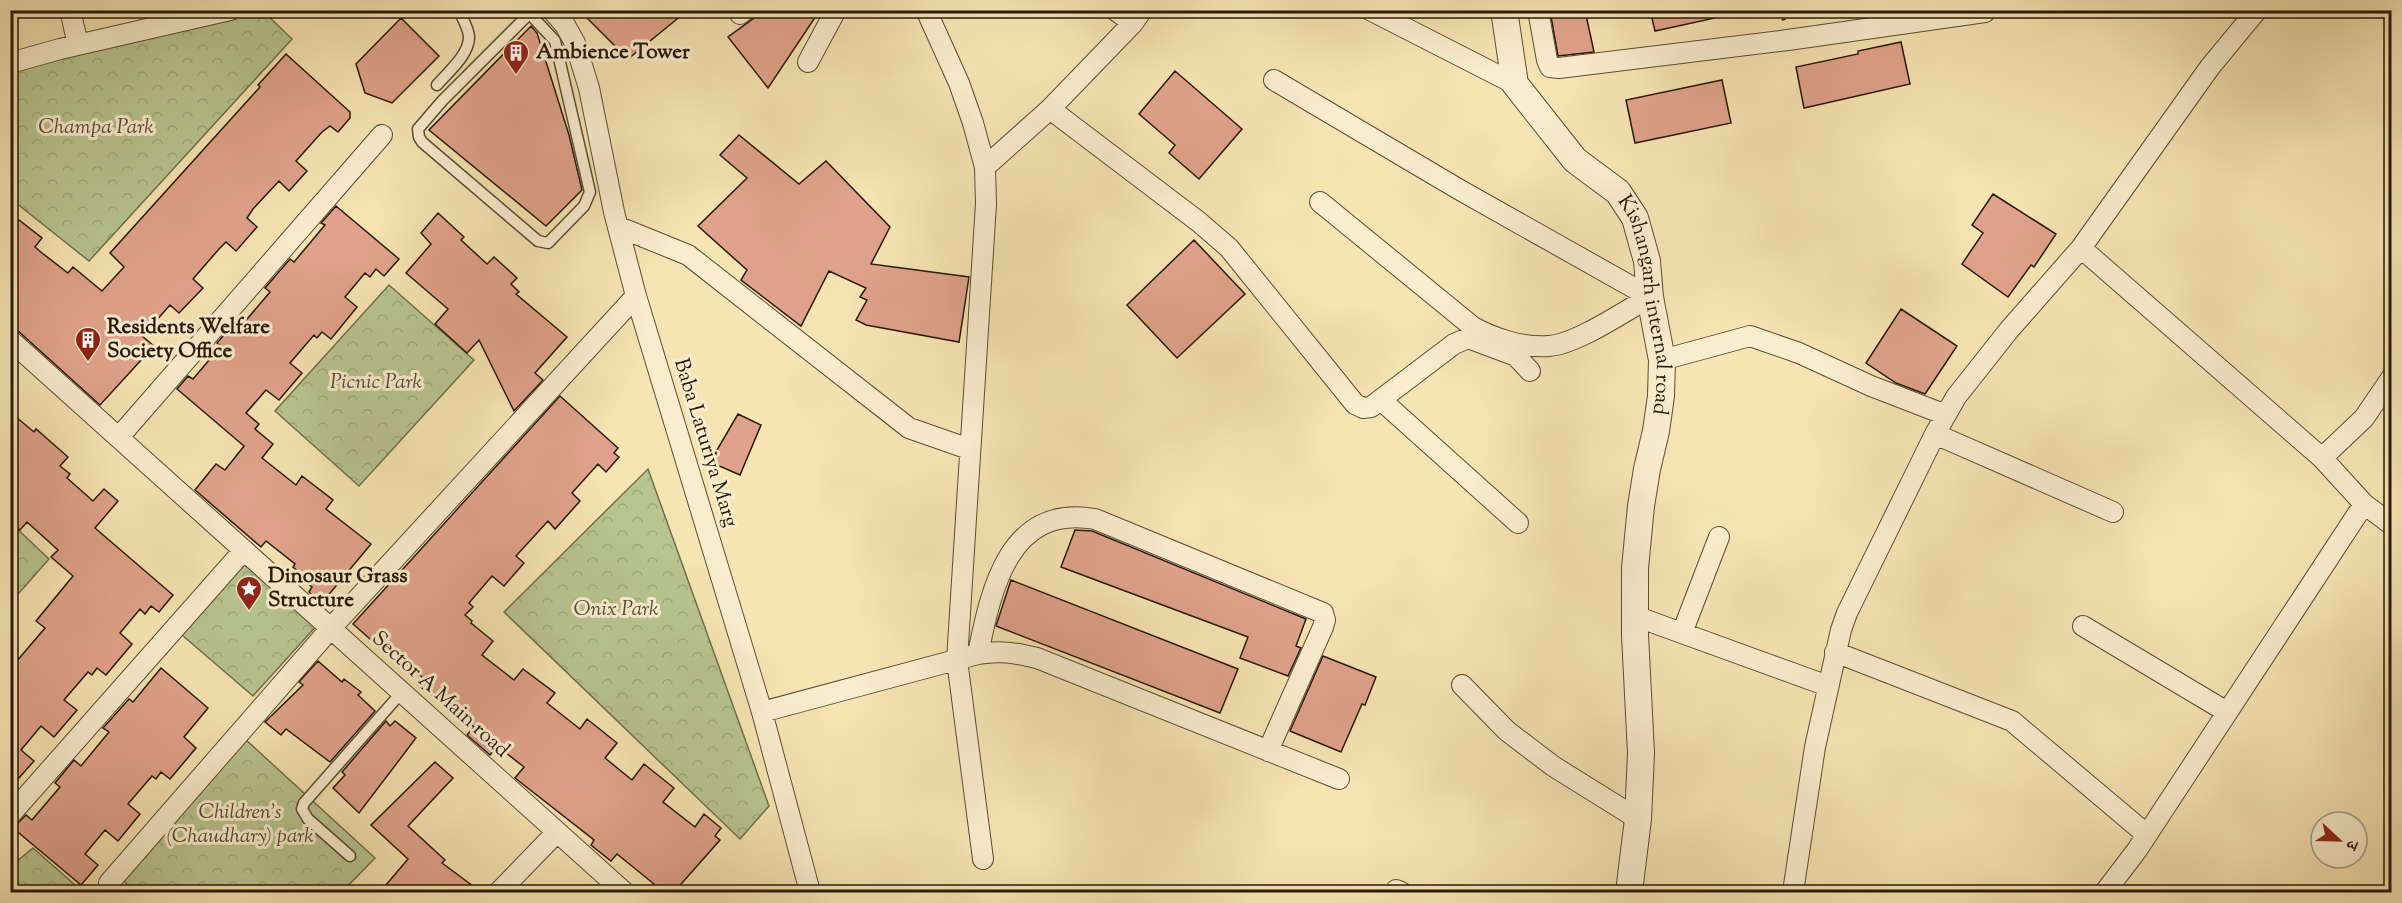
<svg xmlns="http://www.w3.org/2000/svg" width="2402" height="903" font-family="'Sorts Mill Goudy','Noto Serif Devanagari',serif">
  <defs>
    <pattern id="park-crowns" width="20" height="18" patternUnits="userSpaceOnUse" patternTransform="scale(1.5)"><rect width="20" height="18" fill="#b8c590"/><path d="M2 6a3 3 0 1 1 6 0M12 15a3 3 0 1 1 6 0" fill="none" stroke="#9ea97b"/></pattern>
  </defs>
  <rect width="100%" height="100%" fill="#f7e4b3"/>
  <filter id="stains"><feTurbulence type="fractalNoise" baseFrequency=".00333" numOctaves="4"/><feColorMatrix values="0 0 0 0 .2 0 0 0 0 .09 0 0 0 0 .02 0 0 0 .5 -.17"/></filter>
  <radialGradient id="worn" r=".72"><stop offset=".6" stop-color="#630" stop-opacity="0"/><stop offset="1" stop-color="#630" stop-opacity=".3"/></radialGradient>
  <path fill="url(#park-crowns)" stroke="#706f4c" stroke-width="1.5" d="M204,11H263L292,39L89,261L11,199L10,61Z
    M389,285L474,360L359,486L275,411Z
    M648,469L769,806L740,839L504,612Z
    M11,523L49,559L11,602Z
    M232,549L318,624L253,696L168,623Z
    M234,729L375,858L342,892H136L109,868Z
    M33,848L83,892H11V866Z"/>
  <path fill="#e0a28c" stroke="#271909" stroke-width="1.5" d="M579,10H688L628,59Z
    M765,10H820L768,88L728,37Z
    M1554,10H1585L1594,52L1558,56L1550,11Z
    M1650,10H1714L1715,18L1655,31Z
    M401,18L439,56L392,103L365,93L356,64Z
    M531,26L537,33L569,135L582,190L546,226L429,130Z
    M1901,42L1910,84L1804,108L1796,67L1858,54V51Z
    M286,54L350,112V118L338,132L330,126L322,132L296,161L307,171L289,191L279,181L253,209L247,218L257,227L236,251L226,242L219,249L193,279L203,288L179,313L170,305L155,322L142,336L154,346L100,405L18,331L10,328V230L19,220L42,238L35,247L42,253L68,273L73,267L102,291L124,267L110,253L260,87L258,85Z
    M1175,71L1242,129L1199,179L1169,153L1175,145L1139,114Z
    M1722,80L1731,123L1635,143L1626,100Z
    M739,135L799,184L826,161L890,227L871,264L969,277L959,342L866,325L856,320L867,300L860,297L866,288L829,271L801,326L741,280L747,270L698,226L747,178L720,155Z
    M1993,194L2056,234L2034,267L2031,265L2008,297L1962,264L1983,233L1972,225Z
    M336,206L399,259L384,276L376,269L370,277L365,273L345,297L357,307L331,339L322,332L317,338L314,335L290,363L302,373L279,400L266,390L246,413L259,424L255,429L273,444L262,458L296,485L302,476L333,500L326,509L371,544L321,604L309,592L312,587L304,581L306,578L293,567L295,564L266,541L261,547L195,490L216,464L225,470L244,446L177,389L188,376L193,379L221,346L217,343L236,321L242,325L270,292L265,288L290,259L294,262L325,225L321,223Z
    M438,213L464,237L461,240L487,264L494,257L517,278L511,284L519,292L516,294L567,337L535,373L543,380L514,411L479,340L467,353L435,324L448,309L406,273L431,244L421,233Z
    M1194,240L1245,294L1177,358L1127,305Z
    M1901,309L1957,346L1925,394L1896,383L1866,363Z
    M560,396L618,448L614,453L619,457L606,472L598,464L572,493L580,501L555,529L548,521L516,556L524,563L504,586L492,576L469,603L473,607L465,615L472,621L471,623L493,641L482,655L514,680L523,669L555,693L547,703L580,729L587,719L617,743L605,758L632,780L644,764L674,788L663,802L695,827L704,814L721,828L715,836L720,840L674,892H647L654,884L617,854L611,861L591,845L594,840L515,778L524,767L497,746L490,755L467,735L474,727L464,718L467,715L441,694L437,699L418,685L423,678L381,642L378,646L353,624Z
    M10,412L34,432L36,429L68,457L60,466L70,474L67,478L93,501L104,489L118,501L95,528L173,595L159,612L151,606L145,614L140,609L120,633L132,644L106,675L97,668L92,675L88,672L64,700L77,710L54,737L41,726L21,750L34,761L10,788V727L17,719L10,713V669L45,628L36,621L73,576L51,557L58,550L27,522L20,530L10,521Z
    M738,414L761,425L740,475L710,462Z
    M1075,530L1092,531L1306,619L1296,646L1301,648L1288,676L1240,658L1248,637L1061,567Z
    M1011,580L1238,669L1220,713L996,626Z
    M1323,656L1376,677L1365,705L1362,704L1341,752L1290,731Z
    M318,661L342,682L344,679L361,692L358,695L375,711L330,762L286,729L281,735L265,722L303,685L299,682Z
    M161,668L208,708L184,737L196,748L170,779L161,772L156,779L152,776L128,804L140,814L118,841L105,830L85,854L98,865L81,885L13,828L26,815L32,820L60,787L55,783L74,760L81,766L109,732L103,728L129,699L133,702Z
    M386,721L390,726L395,721L416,738L359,813L333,788L345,775L342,772Z
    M435,762L453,778L408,826L445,860L442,863L481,892H380L408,859L371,825Z"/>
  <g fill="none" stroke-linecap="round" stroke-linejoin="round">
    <defs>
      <path id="service" d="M530,14L555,41L590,192L584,206L548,243L538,241L422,142L419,137L418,129L442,101L533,10
        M437,85C448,72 469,55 469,37C469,29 462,18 459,10
        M350,856L308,819L302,809L304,803L402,692"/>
      <path id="minor" d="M70,10L76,36
        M552,10L565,25L575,43L589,88L614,212L636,296L762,712L810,892
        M926,10L959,83L973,123L985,167L986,204L957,660L983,859
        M1115,10L1133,23
        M1370,10L1515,84
        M1538,10L1547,60L1550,67L1559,68L1788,40L1985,12
        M740,14L745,10
        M808,62L836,10
        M10,63L60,49L230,10
        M1274,80L1460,190L1650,297
        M1050,109L1199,222L1229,248L1355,404L1363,408L1371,407L1454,344L1468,338L1516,356L1530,371
        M985,167L1050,109L1133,23L1142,10
        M1320,202L1473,327C1495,339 1523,348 1549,346C1577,344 1625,311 1650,297
        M619,227L688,255L909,428L969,449
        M2081,248L2322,458L2364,418L2392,377
        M10,340L624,892
        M1662,360L1750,336L1799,353L1871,386L1946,415
        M1381,400L1518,523
        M1935,434L2113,512
        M119,437L382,135
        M2322,458L2364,504L2392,525
        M1635,616L1828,686
        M2083,626L2227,712
        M1682,633L1719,537
        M1835,652L2012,721L2146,834
        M978,654C991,589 1009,504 1095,519L1323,613L1325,620L1323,627L1268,751
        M1462,685L1507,731L1553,766L1638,819
        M762,712L978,654C999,650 1016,653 1037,658L1339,779
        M10,815L244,550
        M109,883L331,628L636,296
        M1396,890L1401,892
        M499,892L557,832
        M1793,892L1815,747L1841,630L1847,613L1935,434L1956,397L2009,330L2081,248L2210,67L2257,10
        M2105,892L2137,850L2364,504"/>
      <g id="tertiary">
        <path id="s1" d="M1504,10L1515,84L1575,160L1618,192L1635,218L1647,261L1650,297L1662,360L1661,396L1656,431L1647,469L1641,506L1635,568V635L1641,753L1638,819L1629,892"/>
      </g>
    </defs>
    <use href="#service" stroke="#5b4c34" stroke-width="13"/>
    <use href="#minor" stroke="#5b4c34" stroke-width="22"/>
    <use href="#tertiary" stroke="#5b4c34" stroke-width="28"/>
    <path stroke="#271909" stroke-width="4" stroke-dasharray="1.5 3" stroke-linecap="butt" d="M1782,10L1784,22"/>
    <use href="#service" stroke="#faedce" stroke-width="10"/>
    <use href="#minor" stroke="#faedce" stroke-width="20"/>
    <use href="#tertiary" stroke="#faedce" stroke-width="26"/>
  </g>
  <defs>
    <symbol id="building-pin" viewBox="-11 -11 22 30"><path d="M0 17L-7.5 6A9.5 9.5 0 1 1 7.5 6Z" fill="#8f2418" stroke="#faedce"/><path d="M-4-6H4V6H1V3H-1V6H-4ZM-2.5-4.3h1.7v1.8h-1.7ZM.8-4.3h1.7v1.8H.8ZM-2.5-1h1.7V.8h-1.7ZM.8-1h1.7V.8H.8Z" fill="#fff"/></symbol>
    <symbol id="sight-pin" viewBox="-11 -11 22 30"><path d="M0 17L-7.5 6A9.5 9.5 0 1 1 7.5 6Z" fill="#8f2418" stroke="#faedce"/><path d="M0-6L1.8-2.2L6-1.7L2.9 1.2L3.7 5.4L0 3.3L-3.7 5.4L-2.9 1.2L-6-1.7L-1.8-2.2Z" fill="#fff"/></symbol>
  </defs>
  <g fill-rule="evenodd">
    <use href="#building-pin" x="501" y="38" width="30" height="40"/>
    <use href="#building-pin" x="73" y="325" width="30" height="40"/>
    <use href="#sight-pin" x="234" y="574" width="30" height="40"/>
  </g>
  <g text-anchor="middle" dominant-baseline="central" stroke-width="6" stroke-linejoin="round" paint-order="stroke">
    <g font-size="21" font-weight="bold" fill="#271909" stroke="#faedce" text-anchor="start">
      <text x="536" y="53">Ambience Tower</text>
      <text x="107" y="328">Residents Welfare<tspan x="107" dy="24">Society Office</tspan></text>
      <text x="268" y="577">Dinosaur Grass<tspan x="268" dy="24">Structure</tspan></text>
    </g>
    <g font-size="21" font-style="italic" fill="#524d32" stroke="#faedce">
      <text x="96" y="128">Champa Park</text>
      <text x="376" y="383">Picnic Park</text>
      <text x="616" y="610">Onix Park</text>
      <text x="240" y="813">Children's<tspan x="240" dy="24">(Chaudhary) park</tspan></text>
    </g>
    <g font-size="21" fill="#271909" stroke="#faedce">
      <text stroke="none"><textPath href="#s1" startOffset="344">Kishangarh internal road</textPath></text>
      <text transform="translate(705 443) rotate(73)">Baba Laturiya Marg</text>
      <text transform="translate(440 695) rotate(42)">Sector A Main road</text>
    </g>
  </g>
  <rect width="2402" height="903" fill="none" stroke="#f7e4b3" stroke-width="36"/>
  <rect x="12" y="12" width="2378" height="879" fill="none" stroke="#271909" stroke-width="3"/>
  <rect x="18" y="18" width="2366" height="867" fill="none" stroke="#271909" stroke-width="1.5"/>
  <g transform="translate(2339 840) rotate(112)"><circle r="28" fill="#faedce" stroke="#a6987f" stroke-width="1.5"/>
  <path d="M0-4.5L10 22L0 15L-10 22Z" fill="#8f2418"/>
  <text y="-9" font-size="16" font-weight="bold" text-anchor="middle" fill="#271909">उ</text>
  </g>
  <rect width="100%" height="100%" filter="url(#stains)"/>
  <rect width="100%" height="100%" fill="url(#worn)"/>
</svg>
